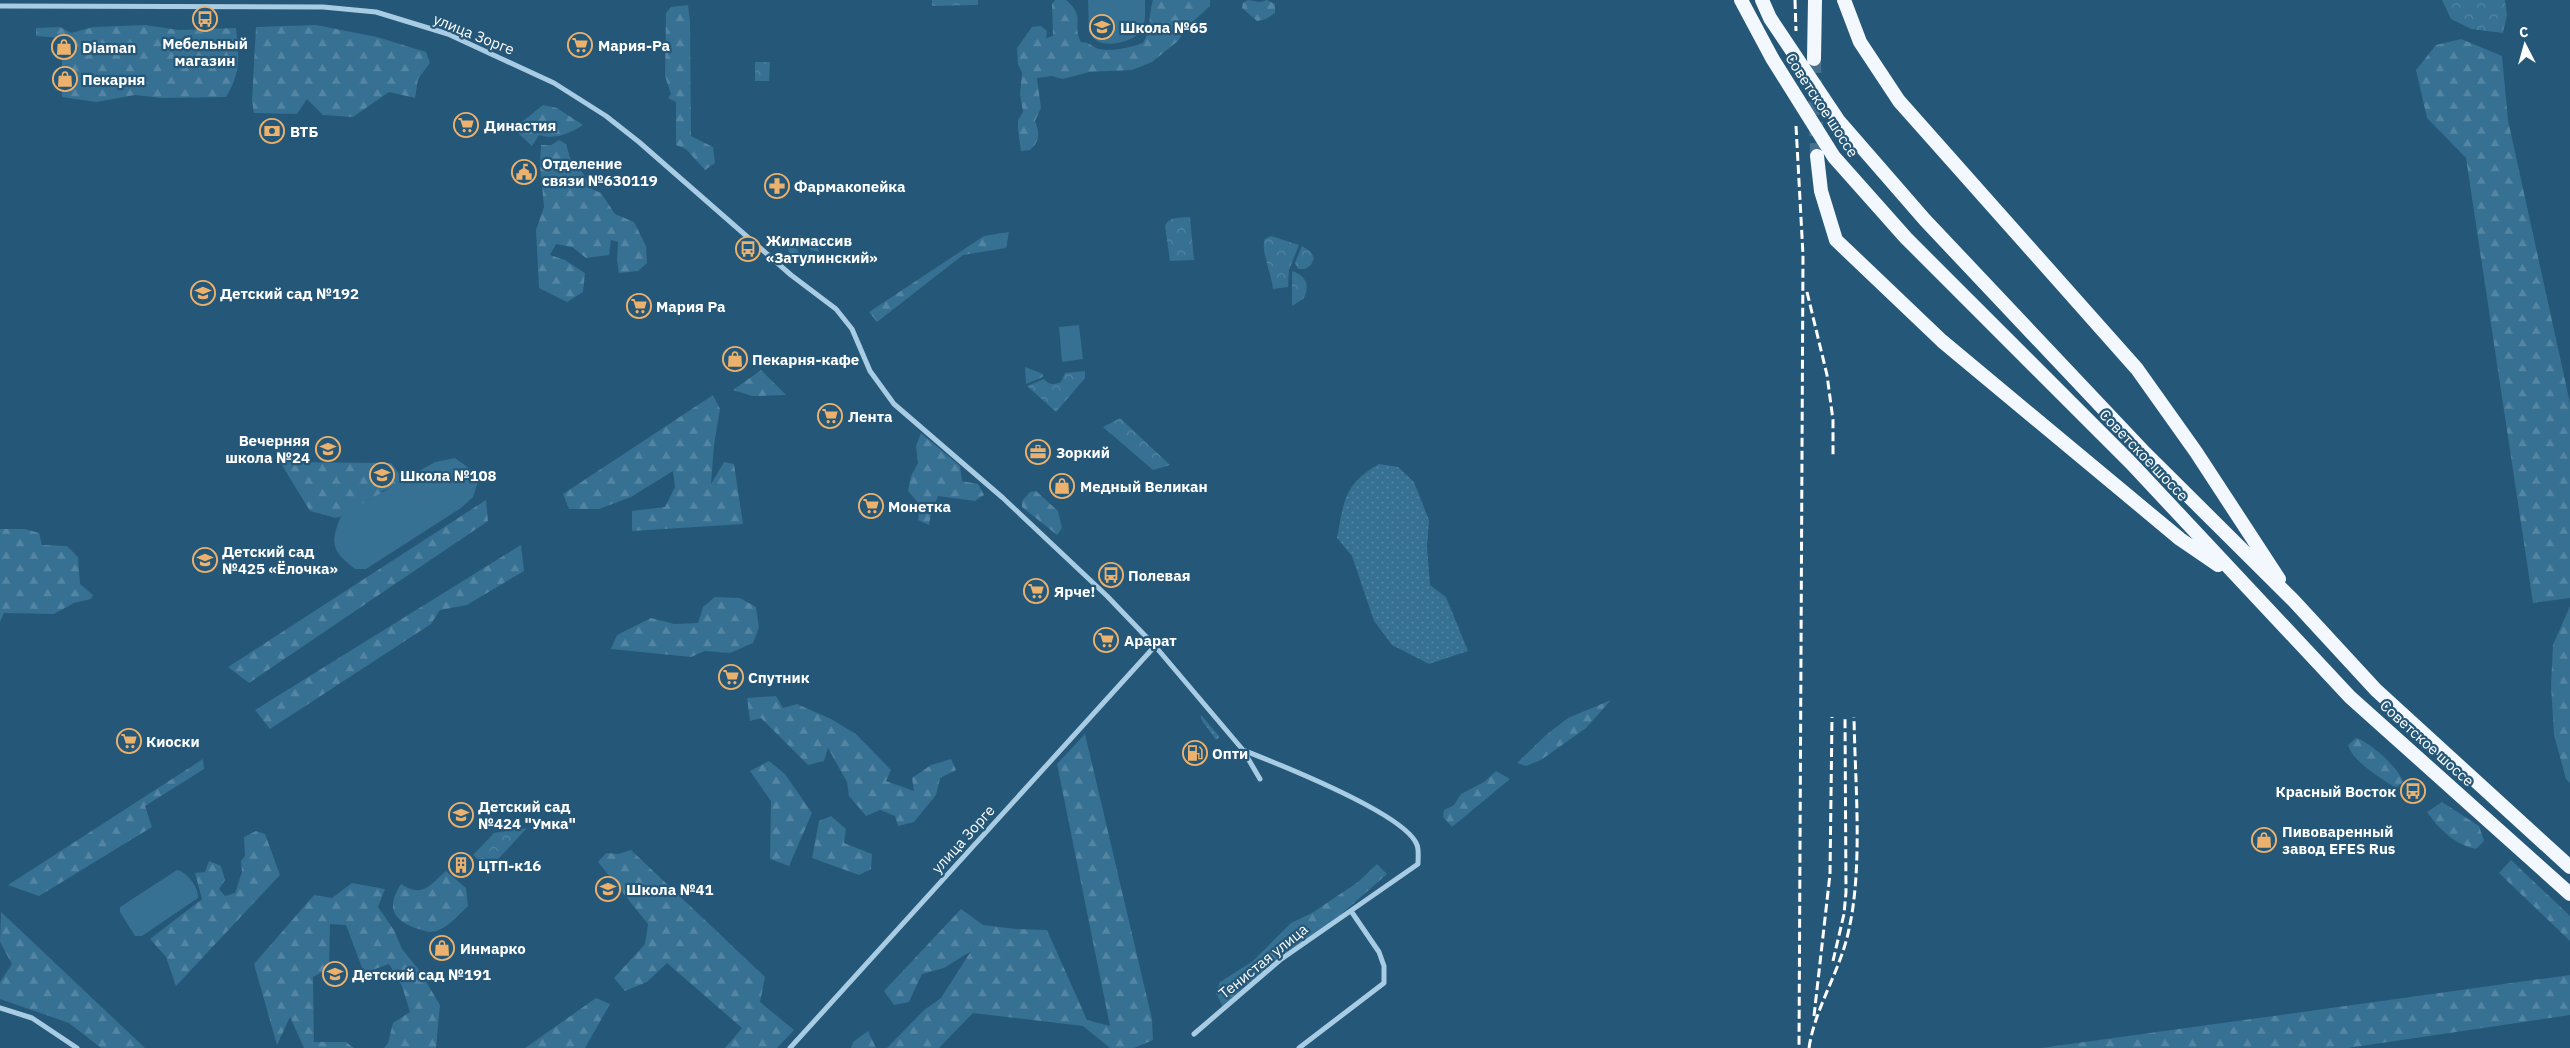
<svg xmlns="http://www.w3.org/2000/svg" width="2570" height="1048" font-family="'IBM Plex Sans',sans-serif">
  <defs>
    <pattern id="grass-dots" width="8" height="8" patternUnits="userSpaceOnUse" patternTransform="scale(1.25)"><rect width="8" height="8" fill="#367093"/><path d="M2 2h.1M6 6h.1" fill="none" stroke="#5485a3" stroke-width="1.8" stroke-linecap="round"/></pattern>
    <pattern id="forest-firs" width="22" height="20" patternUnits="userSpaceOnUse" patternTransform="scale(1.25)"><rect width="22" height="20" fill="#367093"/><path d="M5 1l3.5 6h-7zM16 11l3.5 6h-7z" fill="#5485a3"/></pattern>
    <pattern id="park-crowns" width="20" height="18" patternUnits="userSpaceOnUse" patternTransform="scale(1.25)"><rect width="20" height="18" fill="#367093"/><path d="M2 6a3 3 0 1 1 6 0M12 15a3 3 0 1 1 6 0" fill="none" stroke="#5485a3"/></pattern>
  </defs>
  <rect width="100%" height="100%" fill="#255778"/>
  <path fill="url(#grass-dots)" d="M799,235L815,239L819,252L811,250L806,244L798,245L789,243Z
    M788,246L797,249L801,256L809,253L819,257L812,263C799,267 788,259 788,246Z
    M1379,464L1398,467L1414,482L1429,520L1427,546L1430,585L1446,597L1468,651L1429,664L1392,645L1374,621L1352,556L1337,538C1344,501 1344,484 1379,464Z
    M1201,715L1219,736V738L1216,740L1201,719Z"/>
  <path fill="url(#forest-firs)" d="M1055,0H1066C1087,18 1071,24 1081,42C1090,42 1092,47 1099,49C1114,52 1130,47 1143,43C1152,28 1148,15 1153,0H1210V6L1187,27L1178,41L1152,62L1132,70L1089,72L1063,79L1052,76L1037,78L1041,108L1035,121C1040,133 1040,141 1030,150L1021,151L1018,130V120L1023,112L1020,94L1022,73L1018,64L1017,48L1032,27L1041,26L1047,31L1046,38L1053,36L1052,4Z
    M1248,0L1260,2L1267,0L1275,4V13L1266,19L1257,21L1242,8L1243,3Z
    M688,5L690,21L691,136L713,147L715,163L705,170L686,149L676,145V102L668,98L671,94L665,76L666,13L671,7Z
    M145,25L179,30L236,28C239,56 241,73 226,97L162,98L135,95L96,102L62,97V38L36,36V28L60,27L71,33L93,27Z
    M316,25L377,37L426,52L430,63L418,79L415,98L389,92L353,117L323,115L307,99L297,114L254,113L252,101L256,27Z
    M2461,39L2502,56L2508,120L2570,403V598L2533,603L2466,158L2427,118L2416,70L2436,45Z
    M543,105L557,108L583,125C568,134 556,140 539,135L532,146L518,133L517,126Z
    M559,140L566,144L571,161L582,172L592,189L601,193L615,214L634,222L646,246L647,263L638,271L619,273L617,260L618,242L611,240L609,255L586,258L572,247L556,244L550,255L565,260L585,273L583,292L567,302L539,288L536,230L544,207L540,165L541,145H551Z
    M1009,232L1006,248L963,255L877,322L869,312L984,236Z
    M761,370L786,395L752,396L733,390Z
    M713,395L720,409L714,445L711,484L724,462L734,464L743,524L632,531V511L665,507L675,487L673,471L631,497L599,509H569L563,494Z
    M921,433L960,466L962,481L978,484L984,495L975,501L938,496L931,514L929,525L918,520L920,505L908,491L911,476L918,463L916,446Z
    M280,462L391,463L401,476L400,484L382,491L380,501L336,518L310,511Z
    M1036,491L1058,511L1062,528L1057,535L1022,507V501L1030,492Z
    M486,500L488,521L249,683L228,667Z
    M0,529H25L39,533L42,545L67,546L78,557L80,584L93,595L91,599L74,603L54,614L4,613L0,622V643Z
    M521,545L524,571L467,605L440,610L431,624L270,729L255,710Z
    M715,597L740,598L756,607L759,628L753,643L730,653L705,651L691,657L611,649L617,635L651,618L674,624L698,623L703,607Z
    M2570,606V783L2566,779L2554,735L2551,685L2553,645Z
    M776,696L783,708L797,704L831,719L856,734L891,770L886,781L914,791L912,778L931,765L951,759L956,770L940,778L936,795L914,822L898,826L895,816L880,810L866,816L849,796L847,782L828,748L824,761L808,765L761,718L750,721L747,698Z
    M1611,700L1586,728L1541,760L1526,766L1517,763L1546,735L1568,718Z
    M1085,734L1152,1019L1153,1040L1134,1048H1110L1083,1026L973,1013L939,1048H887L924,1010L941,998L971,951L944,968L922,974L909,1002L894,1005L884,991L961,909L983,925L1016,929L1047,930L1087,1020L1110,1026L1057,764Z
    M2356,738C2370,742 2399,768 2403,782L2396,788C2382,779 2352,761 2348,745Z
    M203,759L204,769L145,806L152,827L39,896L8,885Z
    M769,761L785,774L812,813L789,866L770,859L771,801L750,771Z
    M1496,771L1510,779L1452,827L1443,817L1444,810L1454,805L1461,794L1484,782Z
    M2442,802L2479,826L2484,841L2476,849C2455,845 2439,829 2427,812Z
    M831,816L846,829L844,843L872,854L871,869L859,875L812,858L819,821Z
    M256,831L265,834L280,875L176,986L166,957L150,939L202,899L195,873L205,872L209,861L221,866L225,880L219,889L225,896L235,893L242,872L241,861L245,856L244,837Z
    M631,850L765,977L760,1002L794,1030L777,1048H725L742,1028L667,963L647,982L625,991L614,978L645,944L648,924L598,862L606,853L618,854Z
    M2511,860L2570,916V941L2499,873Z
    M1377,864L1387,874L1338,917L1276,965L1247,984L1223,1007L1216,993L1220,982L1253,961L1291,923L1312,913L1358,882Z
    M446,871L466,888L468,906C458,915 445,932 430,932C426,932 420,929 415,928C391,919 387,906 401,884C423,898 429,886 446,871Z
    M352,883L385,889L378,907L394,930L402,949L419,970L440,1005L436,1048H384L388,1043L393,1023L410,1012L402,986L389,964L364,973L346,925L330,924L329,968L313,977L314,1042H346L354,1048H304L290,1017L277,1045L254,964L314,895L332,898Z
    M1,912L145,1048H101L69,1023L0,999V982L12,964L0,942Z
    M2570,975V1015L2348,1048H2041Z
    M596,998L610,1004L585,1048H525Z
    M868,1031L876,1048H851L853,1042Z"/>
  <path fill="url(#park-crowns)" d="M932,0H978V5L932,6Z
    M2442,0H2505L2507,15L2503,33L2471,29L2451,19Z
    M755,62H770L769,81H755Z
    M1190,217L1194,260L1170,261L1165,226C1169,216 1180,218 1190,217Z
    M1271,236L1299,245L1289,270L1288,287L1273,289C1272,275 1260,250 1265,239Z
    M1302,246L1311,252L1314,258L1311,265L1305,269H1298L1295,263Z
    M1292,271C1306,275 1311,287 1303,299L1292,306Z
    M1025,367L1043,374V377L1026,384Z
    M1085,371V378L1056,412L1027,386L1044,379C1049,385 1054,385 1061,382L1065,373Z
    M1120,418L1170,465L1153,470L1103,427Z
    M527,828L489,869L473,855L494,833Z"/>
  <path fill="#367093" d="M1088,0H1145C1145,9 1146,19 1143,28C1137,41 1109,48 1097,41C1094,39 1091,35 1089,32Z
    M1079,325L1083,359L1062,362L1059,327Z
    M455,458L473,471L478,482L473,497L461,508L366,569H355C331,551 330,543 341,516L435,462Z
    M177,870C187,872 199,887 198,898L142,936H135L120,912V907Z"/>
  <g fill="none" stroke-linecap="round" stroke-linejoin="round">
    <path stroke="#46708c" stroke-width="14" stroke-dasharray="14 7" stroke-linecap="butt" d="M1814,59L1817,156"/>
    <path stroke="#a7cce3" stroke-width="5" d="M0,6L323,7L376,12L448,34L554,83L606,116L639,142L791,275L836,309L852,329L870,371L894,404L1003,498L1107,596L1155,646L1243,750L1260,779
      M0,1008L32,1018L77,1048
      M1194,1034L1280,960L1418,864C1418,858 1419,850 1417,845C1406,814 1276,763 1243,750
      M790,1048L1155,646
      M1299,1048L1384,983V966L1379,952L1351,911"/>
    <path stroke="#f2f8fe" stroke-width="14" d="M1741,0L1772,58L1834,157L1906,238L2131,463L2350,697L2570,894
      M1762,0L1770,18L1838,120L1925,220L2145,453L2293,600L2376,690L2570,867
      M1844,0L1860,42L1899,101L2137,369L2196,452L2279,579
      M1814,59L1815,0
      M1817,156L1821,191L1836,240L1942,341L2180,539L2218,565"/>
    <path stroke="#fff" stroke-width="3" stroke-dasharray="9 4" stroke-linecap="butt" d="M1795,0L1796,31
      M1796,126L1803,255L1799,1048
      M1807,292L1827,375L1833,420V458
      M1833,961L1844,914L1846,892L1845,717
      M1814,1016L1830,874L1832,717
      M1809,1048C1815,1007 1841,970 1849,929C1863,866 1855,783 1854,717"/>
  </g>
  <defs>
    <symbol id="bus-ring" viewBox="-11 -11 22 22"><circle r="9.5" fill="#255778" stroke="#ecb16c" stroke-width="1.5"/><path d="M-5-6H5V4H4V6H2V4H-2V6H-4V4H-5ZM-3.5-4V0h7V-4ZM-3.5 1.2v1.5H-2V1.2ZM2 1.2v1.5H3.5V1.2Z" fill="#ecb16c"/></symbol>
    <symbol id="school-ring" viewBox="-11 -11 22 22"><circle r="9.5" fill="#255778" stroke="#ecb16c" stroke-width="1.5"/><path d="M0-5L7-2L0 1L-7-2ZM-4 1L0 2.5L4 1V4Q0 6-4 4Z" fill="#ecb16c"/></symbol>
    <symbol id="supermarket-ring" viewBox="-11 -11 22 22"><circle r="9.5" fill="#255778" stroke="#ecb16c" stroke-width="1.5"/><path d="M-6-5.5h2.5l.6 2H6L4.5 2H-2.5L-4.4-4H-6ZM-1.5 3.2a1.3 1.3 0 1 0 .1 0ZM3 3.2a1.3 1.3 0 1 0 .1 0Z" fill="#ecb16c"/></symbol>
    <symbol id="shop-ring" viewBox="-11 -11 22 22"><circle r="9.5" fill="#255778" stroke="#ecb16c" stroke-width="1.5"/><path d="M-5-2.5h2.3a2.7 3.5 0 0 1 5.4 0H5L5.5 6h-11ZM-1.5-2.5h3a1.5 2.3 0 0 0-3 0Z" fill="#ecb16c"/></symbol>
    <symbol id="bank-ring" viewBox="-11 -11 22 22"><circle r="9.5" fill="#255778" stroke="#ecb16c" stroke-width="1.5"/><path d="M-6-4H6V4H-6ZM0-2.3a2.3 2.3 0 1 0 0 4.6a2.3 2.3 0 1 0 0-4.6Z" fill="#ecb16c"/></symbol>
    <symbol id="civic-ring" viewBox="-11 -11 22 22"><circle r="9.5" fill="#255778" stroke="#ecb16c" stroke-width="1.5"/><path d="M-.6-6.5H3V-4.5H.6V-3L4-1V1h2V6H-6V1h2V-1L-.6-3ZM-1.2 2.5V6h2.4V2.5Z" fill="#ecb16c"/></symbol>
    <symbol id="pharmacy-ring" viewBox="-11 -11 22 22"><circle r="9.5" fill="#255778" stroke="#ecb16c" stroke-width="1.5"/><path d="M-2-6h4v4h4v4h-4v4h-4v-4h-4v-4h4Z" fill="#ecb16c"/></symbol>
    <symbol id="office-ring" viewBox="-11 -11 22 22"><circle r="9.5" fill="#255778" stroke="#ecb16c" stroke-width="1.5"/><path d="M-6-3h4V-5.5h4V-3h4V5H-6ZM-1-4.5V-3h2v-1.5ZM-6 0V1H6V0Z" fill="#ecb16c"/></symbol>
    <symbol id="fuel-ring" viewBox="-11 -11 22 22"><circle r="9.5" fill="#255778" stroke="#ecb16c" stroke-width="1.5"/><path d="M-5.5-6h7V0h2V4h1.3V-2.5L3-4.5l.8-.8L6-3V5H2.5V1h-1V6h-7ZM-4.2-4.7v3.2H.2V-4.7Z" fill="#ecb16c"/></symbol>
    <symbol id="building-ring" viewBox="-11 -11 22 22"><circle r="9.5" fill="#255778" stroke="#ecb16c" stroke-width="1.5"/><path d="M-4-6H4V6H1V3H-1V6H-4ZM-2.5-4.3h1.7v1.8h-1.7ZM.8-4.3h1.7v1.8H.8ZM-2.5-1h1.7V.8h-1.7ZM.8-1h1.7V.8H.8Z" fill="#ecb16c"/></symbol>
  </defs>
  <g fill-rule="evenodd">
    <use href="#bus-ring" x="191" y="5" width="28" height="28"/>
    <use href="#school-ring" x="1088" y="13" width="28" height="28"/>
    <use href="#supermarket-ring" x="566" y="31" width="28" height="28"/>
    <use href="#shop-ring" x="50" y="33" width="28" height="28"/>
    <use href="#shop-ring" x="51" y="65" width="28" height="28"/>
    <use href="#supermarket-ring" x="452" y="111" width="28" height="28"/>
    <use href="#bank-ring" x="258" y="117" width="28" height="28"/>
    <use href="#civic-ring" x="510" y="158" width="28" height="28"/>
    <use href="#pharmacy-ring" x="763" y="172" width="28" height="28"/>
    <use href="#bus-ring" x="734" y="235" width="28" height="28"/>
    <use href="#school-ring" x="189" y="279" width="28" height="28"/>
    <use href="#supermarket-ring" x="625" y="292" width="28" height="28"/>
    <use href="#shop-ring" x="721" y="345" width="28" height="28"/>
    <use href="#supermarket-ring" x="816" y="402" width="28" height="28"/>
    <use href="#school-ring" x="314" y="435" width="28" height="28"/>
    <use href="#office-ring" x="1024" y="438" width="28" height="28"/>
    <use href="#school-ring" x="368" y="461" width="28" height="28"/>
    <use href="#shop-ring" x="1048" y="472" width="28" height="28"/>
    <use href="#supermarket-ring" x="857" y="492" width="28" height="28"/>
    <use href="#school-ring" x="191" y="546" width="28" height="28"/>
    <use href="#bus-ring" x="1097" y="561" width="28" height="28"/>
    <use href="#supermarket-ring" x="1022" y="577" width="28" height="28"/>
    <use href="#supermarket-ring" x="1092" y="626" width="28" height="28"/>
    <use href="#supermarket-ring" x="717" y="663" width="28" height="28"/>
    <use href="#supermarket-ring" x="115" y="727" width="28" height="28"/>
    <use href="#fuel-ring" x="1181" y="739" width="28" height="28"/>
    <use href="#bus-ring" x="2399" y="777" width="28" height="28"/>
    <use href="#school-ring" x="447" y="801" width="28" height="28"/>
    <use href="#shop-ring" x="2250" y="826" width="28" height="28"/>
    <use href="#building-ring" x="447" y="851" width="28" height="28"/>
    <use href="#school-ring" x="594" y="875" width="28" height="28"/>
    <use href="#shop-ring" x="428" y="934" width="28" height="28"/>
    <use href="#school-ring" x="321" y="960" width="28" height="28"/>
  </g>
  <g text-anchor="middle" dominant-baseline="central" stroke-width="4.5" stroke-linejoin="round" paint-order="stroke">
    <g font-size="15" font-weight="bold" fill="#fff" stroke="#255778" text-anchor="start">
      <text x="1120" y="27">Школа №65</text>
      <text x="205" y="43" text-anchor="middle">Мебельный<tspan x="205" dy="17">магазин</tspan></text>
      <text x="598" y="45">Мария-Ра</text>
      <text x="82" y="47">Diaman</text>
      <text x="82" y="79">Пекарня</text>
      <text x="484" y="125">Династия</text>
      <text x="290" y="131">ВТБ</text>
      <text x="542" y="163">Отделение<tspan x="542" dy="17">связи №630119</tspan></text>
      <text x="794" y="186">Фармакопейка</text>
      <text x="766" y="240">Жилмассив<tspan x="766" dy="17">«Затулинский»</tspan></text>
      <text x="220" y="293">Детский сад №192</text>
      <text x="656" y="306">Мария Ра</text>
      <text x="752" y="359">Пекарня-кафе</text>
      <text x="848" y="416">Лента</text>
      <text x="310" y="440" text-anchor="end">Вечерняя<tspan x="310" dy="17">школа №24</tspan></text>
      <text x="1056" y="452">Зоркий</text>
      <text x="400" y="475">Школа №108</text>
      <text x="1080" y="486">Медный Великан</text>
      <text x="888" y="506">Монетка</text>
      <text x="222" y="551">Детский сад<tspan x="222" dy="17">№425 «Ёлочка»</tspan></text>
      <text x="1128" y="575">Полевая</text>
      <text x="1054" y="591">Ярче!</text>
      <text x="1124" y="640">Арарат</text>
      <text x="748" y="677">Спутник</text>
      <text x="146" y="741">Киоски</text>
      <text x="1212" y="753">Опти</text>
      <text x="2396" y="791" text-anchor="end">Красный Восток</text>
      <text x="478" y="806">Детский сад<tspan x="478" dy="17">№424 "Умка"</tspan></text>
      <text x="2282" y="831">Пивоваренный<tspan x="2282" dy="17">завод EFES Rus</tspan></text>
      <text x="478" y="865">ЦТП-к16</text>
      <text x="626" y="889">Школа №41</text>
      <text x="460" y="948">Инмарко</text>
      <text x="352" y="974">Детский сад №191</text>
    </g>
    <g font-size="15" fill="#fff" stroke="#255778">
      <text transform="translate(474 34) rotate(22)">улица Зорге</text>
      <text transform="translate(1822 105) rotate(57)">Советское шоссе</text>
      <text transform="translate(2144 455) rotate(46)">Советское шоссе</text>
      <text transform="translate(2427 743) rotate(42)">Советское шоссе</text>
      <text transform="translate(963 839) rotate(-48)">улица Зорге</text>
      <text transform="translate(1263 961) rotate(-39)">Тенистая улица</text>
    </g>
  </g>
  <g transform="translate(2525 45) rotate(354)" stroke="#255778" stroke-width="4" paint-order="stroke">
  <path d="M0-4L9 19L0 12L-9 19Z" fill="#ffffff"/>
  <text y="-8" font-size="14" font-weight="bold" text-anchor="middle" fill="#ffffff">С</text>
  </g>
</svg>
